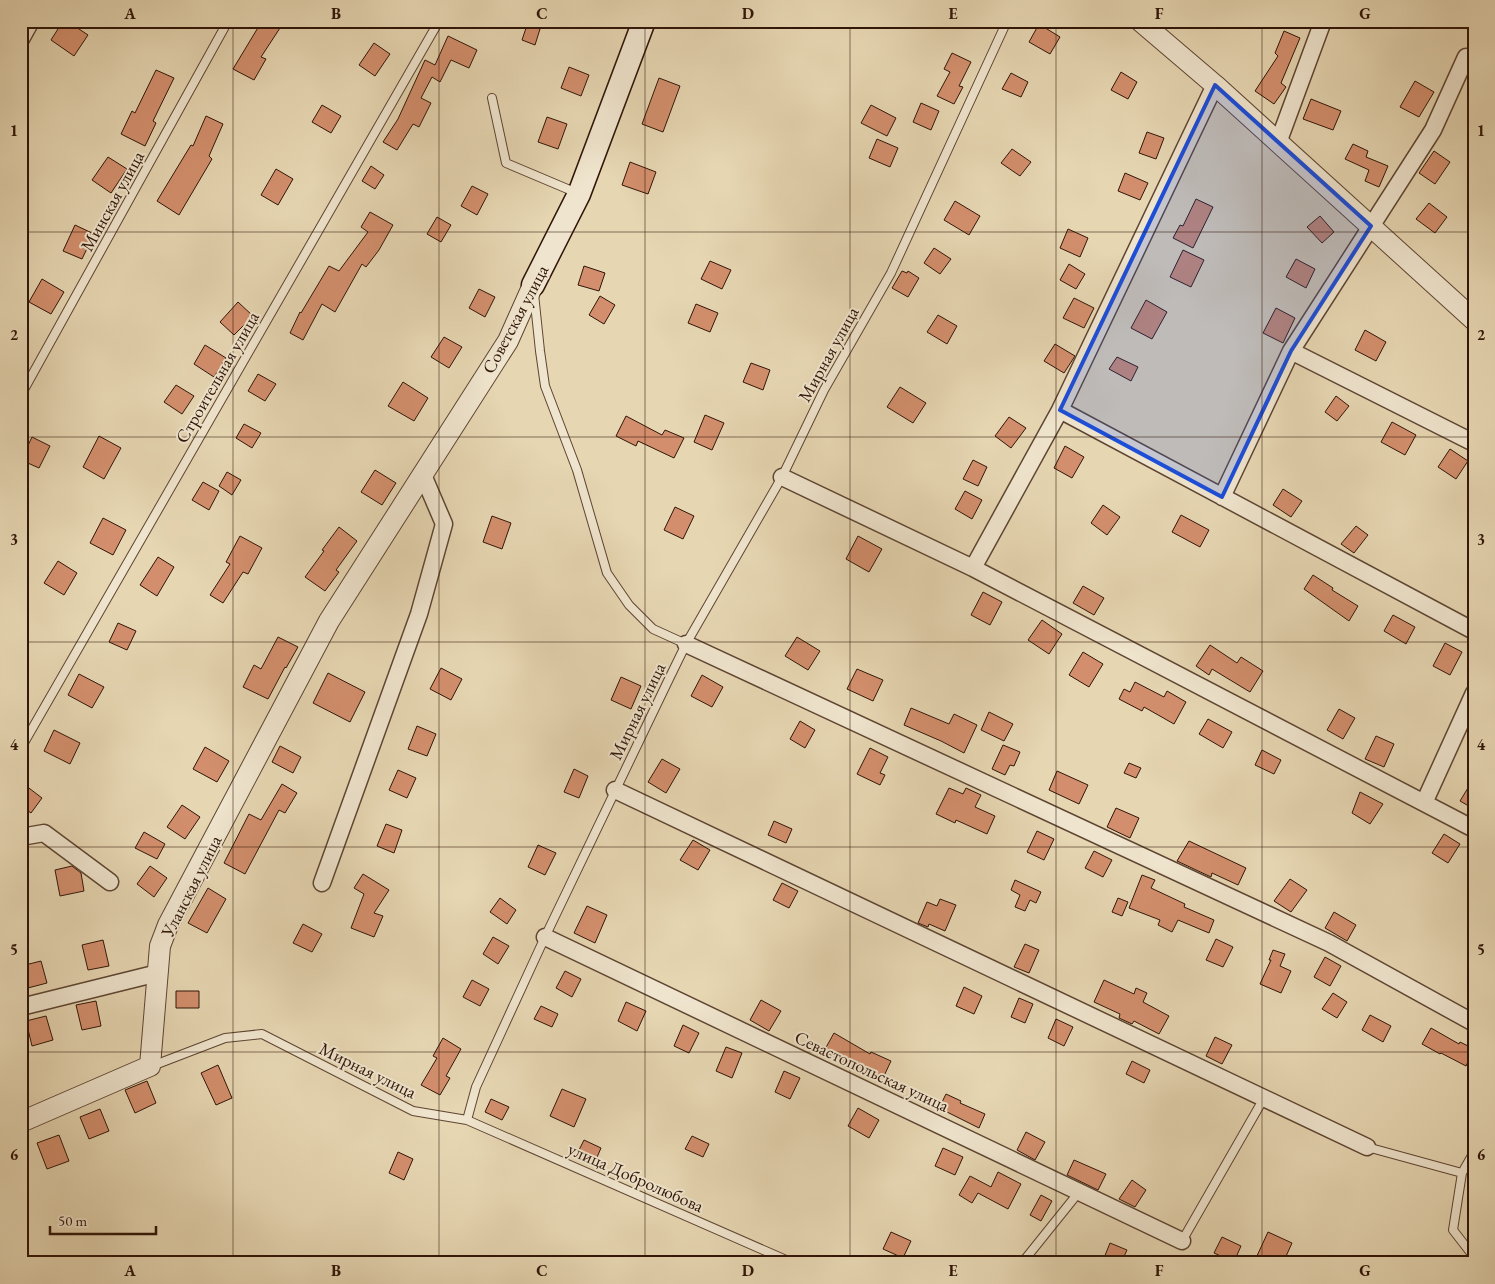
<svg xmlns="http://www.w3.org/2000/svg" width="1495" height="1284" font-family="'EB Garamond',serif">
  <rect width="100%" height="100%" fill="#e6d6b2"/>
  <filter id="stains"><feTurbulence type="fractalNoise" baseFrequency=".004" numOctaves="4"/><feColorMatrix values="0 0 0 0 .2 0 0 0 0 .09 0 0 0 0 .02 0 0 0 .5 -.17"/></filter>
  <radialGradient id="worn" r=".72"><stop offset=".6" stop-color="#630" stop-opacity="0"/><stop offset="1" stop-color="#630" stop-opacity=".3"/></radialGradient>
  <path fill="#d38f6d" stroke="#301508" d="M63,21H67L88,35L74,56L51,40Z
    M262,21H269L280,28L261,57L266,59L254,80L233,69Z
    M1039,24L1060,37L1050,54L1029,42Z
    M527,25L540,29L535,45L522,40Z
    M1284,31L1300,38L1281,83L1286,87L1274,104L1255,91L1278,56L1275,53Z
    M448,36L477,50L469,68L451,60L440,82L432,77L421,98L431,103L419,127L413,124L397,150L383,142L398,119L425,60L435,65Z
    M374,43L390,54L375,76L359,65Z
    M952,53L971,62L959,86L963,87L954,104L937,96L950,72L944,69Z
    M569,67L589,75L581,96L561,88Z
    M156,70L174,78L153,121L156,123L145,146L121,134L132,111L135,113Z
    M1121,72L1137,82L1128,99L1111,90Z
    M1011,73L1028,82L1021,97L1002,89Z
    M659,78L680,86L663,132L642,124Z
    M1415,81L1434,92L1419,117L1400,107Z
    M1311,99L1341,111L1333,130L1303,119Z
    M921,103L939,111L931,130L913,122Z
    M322,105L341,116L331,133L312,122Z
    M871,105L896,118L887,136L861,123Z
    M206,116L223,124L209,156L212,159L179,215L157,201L191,145L193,146Z
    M547,117L567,124L558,149L538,142Z
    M1147,132L1164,138L1156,159L1139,153Z
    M877,139L898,148L890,167L869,158Z
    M1353,144L1368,151L1366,157L1388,166L1379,187L1365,181L1369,170L1345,159Z
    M1012,149L1031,162L1020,176L1001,163Z
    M1434,151L1450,162L1435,184L1419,173Z
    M108,157L127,169L111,193L92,180Z
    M630,162L656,172L648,194L622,185Z
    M371,166L384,175L375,189L362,181Z
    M276,169L293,179L278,205L261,195Z
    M1125,173L1148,183L1140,200L1118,191Z
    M472,186L488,194L477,215L461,206Z
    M1196,199L1213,207L1193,248L1173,238L1180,225L1183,226Z
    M955,201L980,216L969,235L944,220Z
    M1429,203L1447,217L1435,233L1416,219Z
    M370,212L393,225L379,250L366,267L362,264L335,312L322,304L303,340L290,333L300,312L301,313L329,266L339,271L368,232L361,227Z
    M1320,216L1334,232L1322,243L1307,227Z
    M437,217L451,225L441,242L427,234Z
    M75,225L94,234L82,259L63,251Z
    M1068,229L1088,238L1080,257L1060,248Z
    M934,248L951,259L940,274L924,263Z
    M1183,250L1204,260L1191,287L1170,277Z
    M1296,259L1315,269L1306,288L1286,277Z
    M710,261L731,270L722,289L701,279Z
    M1069,264L1085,274L1076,289L1060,280Z
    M584,266L605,273L599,291L578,285Z
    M902,271L907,273L908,271L919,278L908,297L892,288Z
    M42,279L64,292L51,314L29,302Z
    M479,289L495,297L485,317L469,308Z
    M600,296L615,305L604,324L589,315Z
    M1074,298L1094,308L1084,328L1063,318Z
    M1146,300L1167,312L1152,339L1131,328Z
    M238,302L253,316L234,335L220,322Z
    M696,304L718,313L710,332L688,323Z
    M1276,308L1295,318L1283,343L1263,333Z
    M938,315L957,326L947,344L927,332Z
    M1365,330L1386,342L1376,361L1355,350Z
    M444,337L462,347L449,368L431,357Z
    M1055,344L1075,356L1064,373L1044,361Z
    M205,345L226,358L214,377L194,364Z
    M1117,357L1138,367L1131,381L1109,369Z
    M751,363L770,370L763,390L743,382Z
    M258,374L276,384L265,401L248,391Z
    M403,382L428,398L414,421L388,406Z
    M176,385L194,396L182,414L164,402Z
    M900,387L926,403L913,423L887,407Z
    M1336,396L1349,406L1337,421L1325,412Z
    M705,415L724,423L712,450L694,442Z
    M626,416L662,435L665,430L684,438L674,458L638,441L636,446L616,436Z
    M1009,417L1026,428L1011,448L995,436Z
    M1392,422L1416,435L1405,455L1381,442Z
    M244,424L261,433L252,448L236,438Z
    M99,436L121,448L104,479L83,467Z
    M32,437L50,446L39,468L21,460Z
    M1065,446L1084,457L1072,478L1054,468Z
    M1450,449L1468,461L1456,479L1438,467Z
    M973,460L987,467L978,486L963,479Z
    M375,470L396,483L382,505L361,492Z
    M227,472L241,480L232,495L219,486Z
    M203,482L219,491L209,510L192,500Z
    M1283,489L1302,501L1291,517L1273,505Z
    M965,491L982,500L972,519L955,509Z
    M1103,505L1120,517L1107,535L1091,523Z
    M675,507L694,516L683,539L664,530Z
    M1181,515L1209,530L1200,547L1172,532Z
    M492,516L511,523L502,549L483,542Z
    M103,518L126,530L113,555L90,543Z
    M1356,526L1368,535L1354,553L1341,544Z
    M339,527L357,541L336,570L339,572L325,591L305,577L324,551L322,550Z
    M240,536L262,548L248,574L243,572L223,603L210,595L230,564L226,562Z
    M858,536L882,549L869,572L846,559Z
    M158,557L174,567L157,596L140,585Z
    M58,561L77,573L64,595L44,583Z
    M1313,575L1333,588L1332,590L1358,606L1349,621L1304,589Z
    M1083,586L1104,598L1094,615L1073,603Z
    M983,592L1002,602L990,625L971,615Z
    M1393,615L1415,627L1406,644L1384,631Z
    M1042,620L1062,634L1049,654L1028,640Z
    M118,623L136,631L127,650L109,642Z
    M278,637L298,647L286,668L285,667L268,699L243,687L254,665L261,669Z
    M797,637L820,651L808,670L785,656Z
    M1445,643L1462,652L1450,675L1433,666Z
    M1210,645L1237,663L1241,657L1263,671L1250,692L1212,669L1209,675L1196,666Z
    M1083,652L1103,664L1089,687L1069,675Z
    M441,668L462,679L451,700L430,689Z
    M857,669L883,680L873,701L847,689Z
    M328,673L365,692L350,722L313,703Z
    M79,674L104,687L92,708L68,695Z
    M702,675L723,687L712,707L691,696Z
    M621,677L641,686L631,709L611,700Z
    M1135,682L1164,697L1167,691L1186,702L1174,724L1144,707L1142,711L1119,699L1124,689L1130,692Z
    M911,708L949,724L954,714L977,725L964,753L941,741L904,725Z
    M1339,709L1355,718L1343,739L1327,730Z
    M989,712L1013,724L1004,741L981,730Z
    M1208,719L1232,732L1223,748L1199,734Z
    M800,721L815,730L805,748L790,739Z
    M417,726L436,734L427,756L408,749Z
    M54,730L80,743L70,764L44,751Z
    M1376,736L1394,744L1384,767L1365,759Z
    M1003,745L1020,752L1014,766L1010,765L1005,775L992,769Z
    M280,746L301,757L293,773L272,762Z
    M205,747L229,761L217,782L193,769Z
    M870,748L888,757L880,773L885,775L880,785L857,774Z
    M1262,750L1281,760L1274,774L1255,765Z
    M662,759L680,769L666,793L648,782Z
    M1129,763L1141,768L1136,778L1124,773Z
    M574,769L588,776L579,798L564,792Z
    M398,770L416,778L407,798L389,790Z
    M1057,771L1088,785L1079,804L1049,790Z
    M1474,778V809L1460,801Z
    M21,782L42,798L31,813L21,806Z
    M282,784L297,793L285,813L279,810L245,874L224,863L249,814L261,820Z
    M949,788L963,794L966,788L981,795L975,807L995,816L987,834L956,820L955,823L936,814Z
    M1360,792L1383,804L1370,824L1352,813Z
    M182,805L200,817L185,839L167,827Z
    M1116,808L1139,818L1130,838L1107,827Z
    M774,821L792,829L786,843L768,835Z
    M386,824L402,830L394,853L377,846Z
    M1037,831L1054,839L1044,860L1027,852Z
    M144,832L165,844L157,859L135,848Z
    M1444,834L1460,844L1448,863L1432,853Z
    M693,840L710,850L698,870L680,860Z
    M1189,841L1246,868L1238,885L1212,873L1211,877L1177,861Z
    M538,845L556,853L545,875L528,867Z
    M1094,851L1112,860L1103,877L1085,868Z
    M72,866L81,873L84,891L60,896L55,870Z
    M150,866L167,878L154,897L137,884Z
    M363,874L389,890L374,913L383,916L374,937L351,928L364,894L354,888Z
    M1142,875L1155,880L1151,888L1185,904L1184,907L1214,920L1209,933L1178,920L1172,932L1158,925L1160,920L1129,908Z
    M1290,879L1307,890L1291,912L1274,901Z
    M1015,880L1041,892L1036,903L1030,900L1025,911L1015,907L1020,895L1011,890Z
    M782,883L798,891L789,908L773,900Z
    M208,888L226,899L207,933L188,923Z
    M500,898L516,910L507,924L490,912Z
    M1118,898L1128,902L1122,916L1112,912Z
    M940,899L956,905L945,931L929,924L928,927L918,923L927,902L937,906Z
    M587,906L607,915L595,943L574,933Z
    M1334,912L1356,925L1347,941L1325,928Z
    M303,924L322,934L312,952L293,943Z
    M493,937L509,946L498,964L483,954Z
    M1216,939L1233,947L1223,967L1206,960Z
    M103,940L109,966L88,970L82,945Z
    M1025,944L1039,950L1029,973L1014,967Z
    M1273,950L1285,954L1280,966L1291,971L1281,993L1260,984L1271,960H1269Z
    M1325,957L1341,966L1330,986L1314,977Z
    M41,961L47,983L24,989L21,979V966Z
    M565,971L581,979L572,997L556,988Z
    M472,980L489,989L480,1006L463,997Z
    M1104,980L1134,994L1136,988L1147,993L1143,1002L1169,1016L1159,1034L1134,1021L1132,1024L1119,1018L1120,1014L1094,1002Z
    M964,987L982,996L974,1014L956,1006Z
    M176,991H199V1008H176Z
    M1333,993L1347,1002L1337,1018L1322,1009Z
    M1019,998L1033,1004L1025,1023L1011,1017Z
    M761,1000L781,1011L769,1031L750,1020Z
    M96,1001L101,1026L82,1030L76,1005Z
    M626,1002L646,1011L637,1031L618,1021Z
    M541,1006L558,1014L552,1027L534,1019Z
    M1370,1015L1391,1026L1383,1042L1362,1030Z
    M46,1016L53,1040L32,1046L26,1021Z
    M1056,1019L1073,1027L1064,1046L1048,1038Z
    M683,1025L699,1033L689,1053L674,1046Z
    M1431,1028L1459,1044L1460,1042L1474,1049L1466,1066L1441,1053L1440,1054L1422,1044Z
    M834,1033L870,1054L871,1052L891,1061L883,1078L847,1061L845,1063L824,1051Z
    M1215,1037L1232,1045L1222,1064L1206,1056Z
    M443,1038L461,1049L446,1076L450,1078L440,1095L421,1085L437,1058L433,1056Z
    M726,1047L742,1053L732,1078L716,1071Z
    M1132,1061L1150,1070L1144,1083L1126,1074Z
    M218,1065L232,1098L216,1105L201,1073Z
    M784,1071L800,1078L790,1099L775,1092Z
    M147,1081L156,1103L135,1113L125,1090Z
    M562,1089L586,1099L574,1127L550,1116Z
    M946,1094L961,1101L960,1103L985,1114L979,1128L939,1108Z
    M491,1099L509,1107L502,1120L485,1112Z
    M858,1108L879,1120L869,1138L848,1126Z
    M100,1109L109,1131L89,1139L80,1117Z
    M1026,1132L1045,1142L1035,1160L1017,1150Z
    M59,1135L69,1161L47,1169L37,1143Z
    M692,1136L709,1144L703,1157L685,1149Z
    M584,1140L601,1148L595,1162L577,1154Z
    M943,1148L963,1157L955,1175L935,1166Z
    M398,1152L413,1159L404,1180L389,1173Z
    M1074,1160L1106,1174L1098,1190L1067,1175Z
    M998,1172L1021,1184L1008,1209L978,1193L972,1203L959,1195L970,1176L991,1187Z
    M1132,1180L1146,1190L1135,1207L1119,1199Z
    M1041,1195L1052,1201L1041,1221L1030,1215Z
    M891,1232L911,1241L903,1258L883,1249Z
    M1268,1232L1292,1243L1283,1263H1268L1256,1258Z
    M1222,1237L1241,1246L1234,1262L1214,1253Z
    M1110,1243L1127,1250L1121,1263H1102Z"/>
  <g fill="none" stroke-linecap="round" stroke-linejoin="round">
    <defs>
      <path id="service" d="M492,98L506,163L577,193
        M534,294L540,351L545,386L577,470L607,573L629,605L653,629L686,644
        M21,395L228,21
        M21,748L439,21
        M152,1066L225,1038L262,1034L413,1111L467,1120L476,1087L545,937L667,683L686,644L782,477L824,390L891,273L1007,21
        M467,1120L793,1263
        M1367,1147L1462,1173
        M1474,1152L1462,1173L1453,1230L1474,1257
        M1182,1241L1264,1098
        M1022,1263L1079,1192"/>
      <path id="minor" d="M21,39L31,21
        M1278,143L1323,21
        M1291,351L1474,443
        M1060,410L1474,631
        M782,477L973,568L1474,829
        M1222,497L1291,351L1433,130L1466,57
        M973,568L1060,410L1215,85
        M686,644L1329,943L1474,1023
        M615,790L1367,1147
        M1424,803L1474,693
        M21,837L44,833L110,882
        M322,883L419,614L444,524L423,475
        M545,937L1182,1241
        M21,1007L158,973"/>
      <path id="tertiary" d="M1140,21L1215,85L1474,320
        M21,1122L150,1066L160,946L168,925L329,621L508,341L533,285"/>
      <path id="secondary" d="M533,285L579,194L644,21"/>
    </defs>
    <use href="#service" stroke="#5e4532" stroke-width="10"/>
    <use href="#minor" stroke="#5e4532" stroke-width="19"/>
    <use href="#tertiary" stroke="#5e4532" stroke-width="22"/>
    <use href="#secondary" stroke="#301508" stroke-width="25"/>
    <use href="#service" stroke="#efe4cd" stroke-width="8"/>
    <use href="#minor" stroke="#efe4cd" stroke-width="16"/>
    <use href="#tertiary" stroke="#efe4cd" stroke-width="20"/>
    <use href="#secondary" stroke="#efe4cd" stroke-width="22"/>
  </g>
  <path fill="#1d4ed8" fill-opacity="0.2" stroke="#1d4ed8" stroke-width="4" stroke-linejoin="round" d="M1215,85L1371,226L1291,351L1222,497L1060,410Z"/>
  <path fill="none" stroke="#301508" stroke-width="1" stroke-opacity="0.55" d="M233,21V1263M439,21V1263M645,21V1263M850,21V1263M1056,21V1263M1262,21V1263M21,232H1474M21,437H1474M21,642H1474M21,847H1474M21,1052H1474"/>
  <g text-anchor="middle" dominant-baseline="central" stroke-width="4" stroke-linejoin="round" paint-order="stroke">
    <g font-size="18" fill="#301508" stroke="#efe4cd">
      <text transform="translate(112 201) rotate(-61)">Минская улица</text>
      <text transform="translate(515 319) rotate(-62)">Советская улица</text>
      <text transform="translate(828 354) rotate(-61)">Мирная улица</text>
      <text transform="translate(217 377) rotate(-60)">Строительная улица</text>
      <text transform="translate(637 711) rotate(-64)">Мирная улица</text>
      <text transform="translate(191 886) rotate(-63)">Уланская улица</text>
      <text transform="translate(368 1070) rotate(26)">Мирная улица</text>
      <text transform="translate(872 1071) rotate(25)">Севастопольская улица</text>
      <text transform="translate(636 1177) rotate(24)">улица Добролюбова</text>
    </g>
  </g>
  <rect width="1495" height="1284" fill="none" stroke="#e6d6b2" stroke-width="55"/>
  <path d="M50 1226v8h106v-8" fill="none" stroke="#301508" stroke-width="2.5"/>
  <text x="58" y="1226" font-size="15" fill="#301508" stroke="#efe4cd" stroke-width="4" paint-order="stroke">50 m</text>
  <rect x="28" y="28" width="1440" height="1228" fill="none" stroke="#301508" stroke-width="2"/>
  <g font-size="16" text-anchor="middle" font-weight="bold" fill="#301508">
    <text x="130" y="19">A</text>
    <text x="336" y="19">B</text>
    <text x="542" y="19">C</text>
    <text x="748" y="19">D</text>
    <text x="953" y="19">E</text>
    <text x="1159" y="19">F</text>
    <text x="1365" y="19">G</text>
    <text x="14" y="136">1</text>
    <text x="1481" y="136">1</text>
    <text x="14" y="340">2</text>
    <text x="1481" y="340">2</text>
    <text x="14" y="545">3</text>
    <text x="1481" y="545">3</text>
    <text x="14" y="750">4</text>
    <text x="1481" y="750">4</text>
    <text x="14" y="955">5</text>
    <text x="1481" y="955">5</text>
    <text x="14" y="1160">6</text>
    <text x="1481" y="1160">6</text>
    <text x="130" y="1276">A</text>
    <text x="336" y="1276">B</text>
    <text x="542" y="1276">C</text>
    <text x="748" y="1276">D</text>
    <text x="953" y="1276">E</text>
    <text x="1159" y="1276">F</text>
    <text x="1365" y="1276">G</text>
  </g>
  <rect width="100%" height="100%" filter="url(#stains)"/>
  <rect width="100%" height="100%" fill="url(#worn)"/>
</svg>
